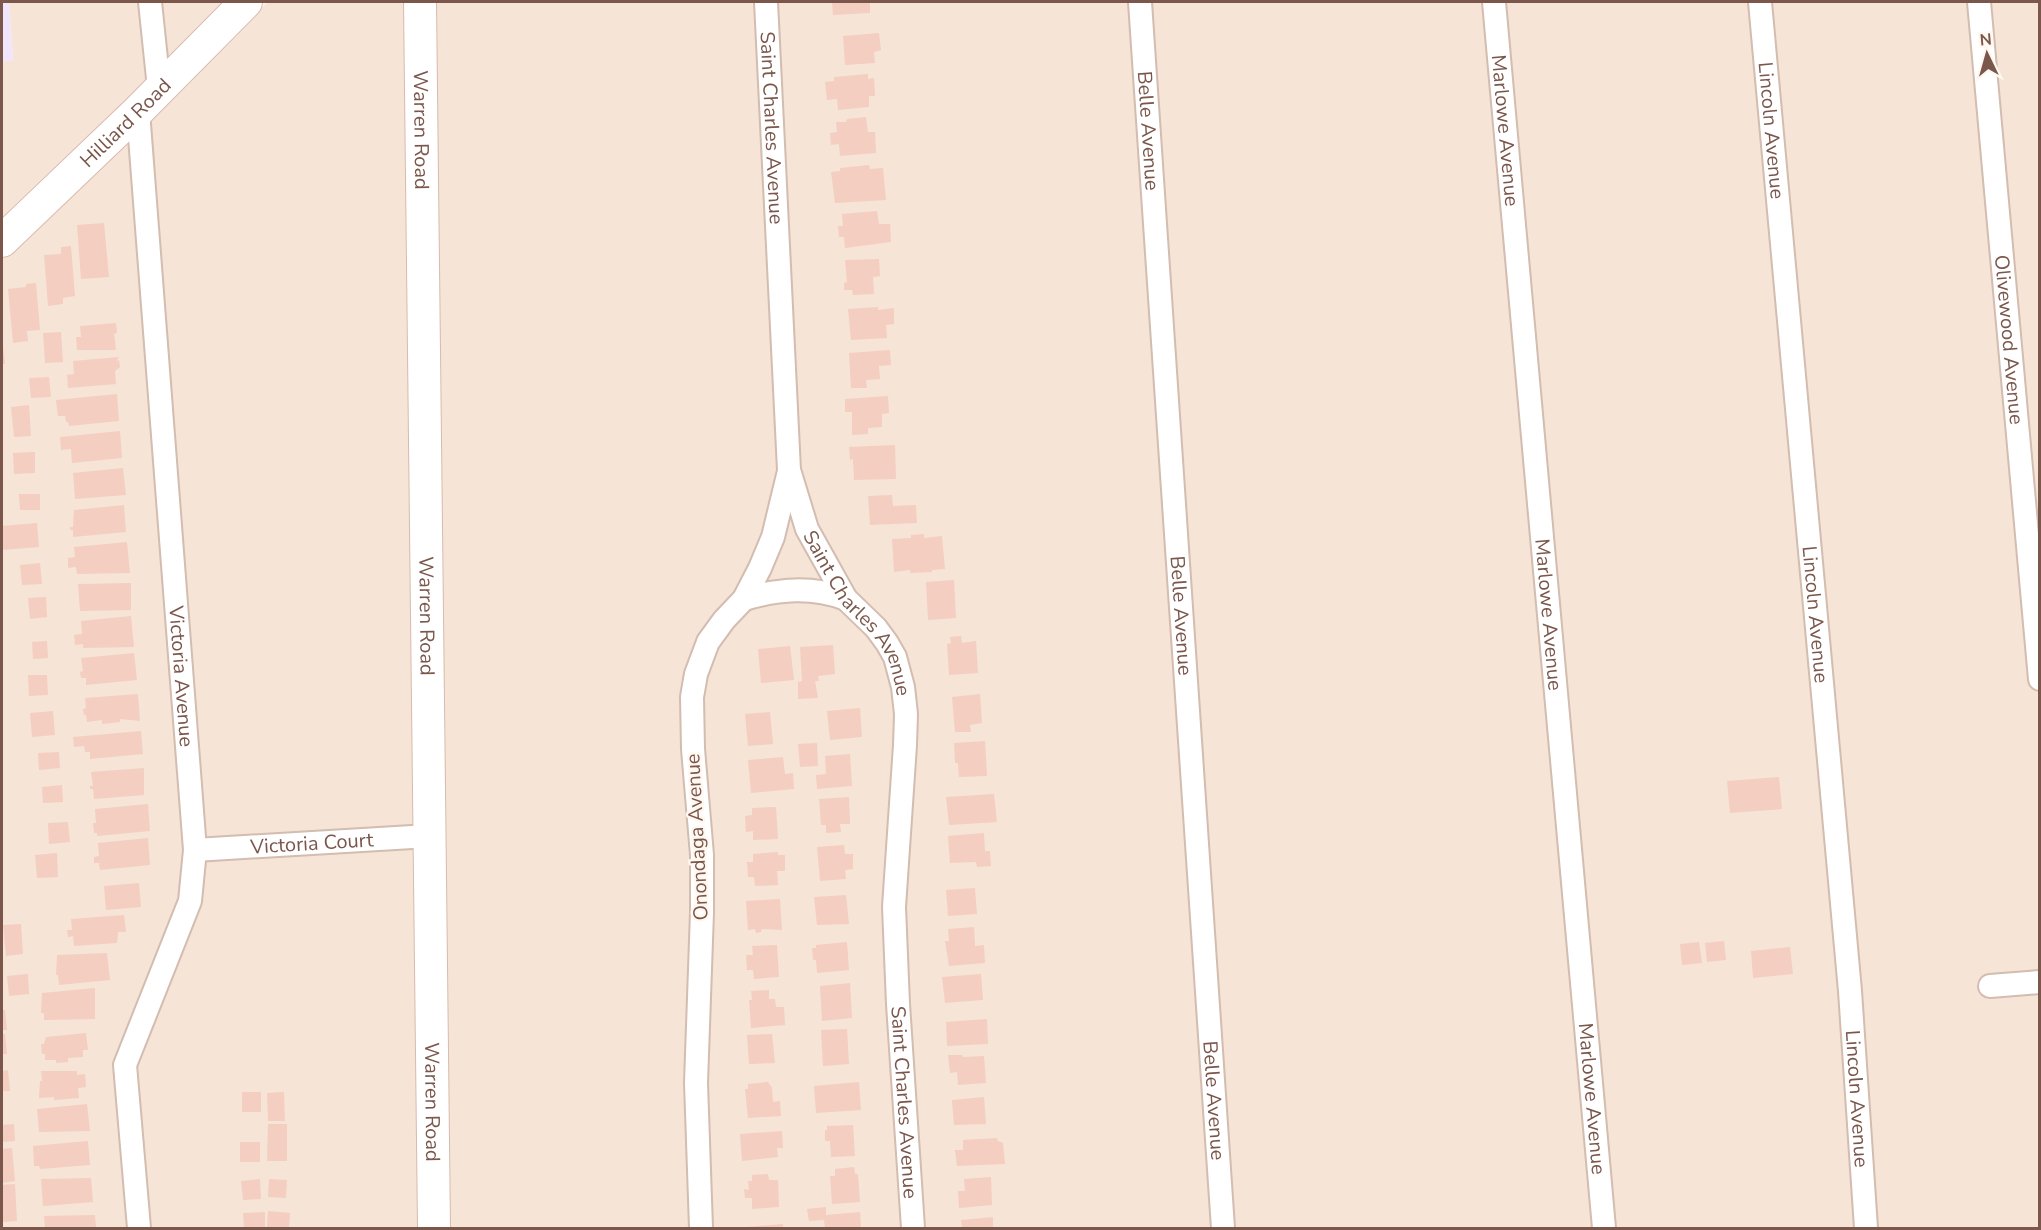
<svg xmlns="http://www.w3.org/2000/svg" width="2041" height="1230" font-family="'Nunito Sans',sans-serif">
  <rect width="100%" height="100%" fill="#fdf3e9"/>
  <path fill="#f6e4d7" d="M9,2H230L2,221V62L13,60Z
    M268,2H2039V1228H2V254Z"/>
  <path fill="#f0e5fa" d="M2,2H9L13,61L2,62Z"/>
  <path fill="#f4cec0" d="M832,2H870V13L833,15Z
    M879,33L881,50L874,52L875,63L845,65L843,36Z
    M868,74V79L874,78L875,96H869V107L838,110L837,99L827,100L825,82L834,81V77Z
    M866,117L868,132H875L876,153L840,156L839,144L831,145L830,133L837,132L836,122H846L847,119Z
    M869,165L870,169L883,168L886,200L835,203L831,172L840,171V168Z
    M877,211L879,224H890L891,242L845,248L844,237H839L838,226H843L842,214Z
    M104,223L109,277L81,279L77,225Z
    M71,246L75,296L63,298V304L48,306L44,255L61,254V247Z
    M879,259L880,276L873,277L874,294L853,295L852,290H844V283L847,282L845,260Z
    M36,283L40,330L27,331L28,341L13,343L8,289L26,287V284Z
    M878,307V310L894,308V324L886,325L887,338L851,340L848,309Z
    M116,323L117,333L114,334L116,350H77L76,337H81L80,326Z
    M61,332L63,362L45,363L43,333Z
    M2,345H3L5,364H2Z
    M890,350L891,365L879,366L880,379L866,380L867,388H851L849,353Z
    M119,357L116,361L119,360L120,367L115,371L116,384L68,388L67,375L74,374L73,361Z
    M49,377L51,397L31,398L29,378Z
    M117,394L119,421L69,426L68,422H66L65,416H58L56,400Z
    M888,396L889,413L882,414V427L868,428V434L852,435V412H845V399Z
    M29,405L31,436L14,437L11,407Z
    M120,431L122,458L72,463L71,449L61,450L60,437Z
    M895,445L896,479L854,480L853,459L850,460L849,447Z
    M33,452H35V473L14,474L13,453Z
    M123,468L126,495L75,499L73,473Z
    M19,494H40V510H20Z
    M892,495L893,506L916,505L917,523L870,525L868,496Z
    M124,505L126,532L73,537V530H70V527H73L74,510Z
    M37,523L39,547L2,550V526Z
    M924,534V538L942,536L945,569L932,570V572L910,573V570L894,572L892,539L911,538V535Z
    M127,542L130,573L77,574L76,567L68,568V558L75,557L74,547Z
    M40,563L42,584L22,585L20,565Z
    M954,580L956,618L928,620L926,582Z
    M131,583V610L80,611L78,584Z
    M46,597L47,617L30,619L28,598Z
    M131,616L134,647L83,648V644L75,645L74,635L82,634L81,621Z
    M961,636L962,643L976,641L978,673L949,675L947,644L951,643L950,637Z
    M47,641L48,658L33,659L32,642Z
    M833,645L835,674L818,676L819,681H815L818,698L798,699V682L802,681L800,647Z
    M790,646L794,680L761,683L758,649Z
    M134,653L137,680L86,685V678H81L80,672L83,671L81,658Z
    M28,675H47L48,695L29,696Z
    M138,694L140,721L120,719V722L102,724V720L87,722L86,715H84L83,709L86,708L85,698Z
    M980,694L982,723L970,725L971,732H955L952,697Z
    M860,708L862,737L830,740L827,711Z
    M53,711L55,735L32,737L30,713Z
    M770,712L773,744L748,746L745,714Z
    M141,731L143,754L90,759V752H85L84,746L74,747L73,737Z
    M985,741L987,776L959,777L958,763H955L954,743Z
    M817,743L818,766L800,767L798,744Z
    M59,752L60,768L39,770L38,753Z
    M850,754L852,786L817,789L816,775L826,774L825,756Z
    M783,757L785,774L793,773L794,789L751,793L748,760Z
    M144,768V795L94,799L93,789H90V786H93L91,772Z
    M1779,777L1782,809L1730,813L1727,781Z
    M62,785L63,802L43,803L42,787Z
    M994,794L997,822L949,825L946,797Z
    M849,797L850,824H840L841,832L826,833V825H821L819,799Z
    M148,804L150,831L97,836V833H94L93,823H96L95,809Z
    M776,807L778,839L753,840V831L746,832L745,816L752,815V808Z
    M68,822L70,842L49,844L48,823Z
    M984,833L985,851H990L991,866L977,867L976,862L950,863L948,836Z
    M148,838L150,865L100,870L99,863H94V857L99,856L98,843Z
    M844,845L845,854H853V869L845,870L846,879L820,881L817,847Z
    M778,852V855H785V871H777L778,885L755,886L754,877H748L747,862H753V854Z
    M57,853L58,877L37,878L35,855Z
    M139,883L141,907L106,910L104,886Z
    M975,888L977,914L948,916L946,890Z
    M846,895L849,924L817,925L814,897Z
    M780,899L782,930L762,929L761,932L756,933L755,929L748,930L746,901Z
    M124,915L126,932H118L117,943L74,946L73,936L68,937L67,930H72L71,919Z
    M21,924L23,954L6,956L3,925Z
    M974,927L975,946L984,945L985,963L949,966L945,941H949L948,929Z
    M1724,941L1726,960L1707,962L1705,943Z
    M847,942L849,970L817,973L816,960H813L812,948H816V945Z
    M1699,942L1702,963L1682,965L1680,944Z
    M777,945L779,977L754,979L753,970H747L746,955H753L752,946Z
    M1790,947L1793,974L1753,978L1751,951Z
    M107,953L110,980L59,985L58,975H56L57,955Z
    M28,974L29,994L9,996L7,976Z
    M981,974L983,1000L945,1003L942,977Z
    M850,983L852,1018L822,1021L820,986Z
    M95,988V1019L44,1020V1013H41L42,993Z
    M769,990V999H775L776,1007H784L785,1025L751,1028L749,1000H752L751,991Z
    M2,1010H5L7,1030H2Z
    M987,1019L988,1044L947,1046L946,1022Z
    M847,1029L849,1064L823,1066L821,1030Z
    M86,1033L88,1050H83V1057L68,1058V1062L56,1063V1060H45V1054H42L41,1044H44L46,1037Z
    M2,1034H5L7,1054H2Z
    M772,1034L775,1063L749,1064L747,1035Z
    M948,1055H962L963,1057L984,1056L986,1083L958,1085L957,1072L950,1073Z
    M8,1070L10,1091H2V1071Z
    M41,1071H77V1075L85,1074L86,1087L78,1088L79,1098L54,1100V1097L39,1098L40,1081H42Z
    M768,1082L772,1088L773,1102L780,1101L781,1116L748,1118L745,1089H748V1084Z
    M859,1082L861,1110L816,1113L814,1086Z
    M242,1092H261V1112H242Z
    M284,1092L285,1121H268L267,1093Z
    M984,1097L986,1124L954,1125L952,1100Z
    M87,1104L90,1131L39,1132L37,1109Z
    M14,1124L15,1141L2,1142V1125Z
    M268,1124H287V1161H267Z
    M853,1125L855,1156L831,1157L830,1141H825V1130H827V1126Z
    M782,1131L783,1148H777L778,1157L742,1161L740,1134Z
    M997,1138L998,1141L1003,1143L1005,1164L957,1166L955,1150H963V1140Z
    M88,1141L90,1165L40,1169L39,1166H34L33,1146Z
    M240,1142H260V1162H240Z
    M12,1148L15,1181L2,1183V1149Z
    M854,1167L855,1174H858L860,1202L832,1204L830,1176H835V1169Z
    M768,1174L769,1180H778L779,1207L752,1209V1198H745L744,1189L749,1190L748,1181H752V1175Z
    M991,1177L992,1205L959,1208L958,1191H965L964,1179Z
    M91,1178L93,1202L43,1206L41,1179Z
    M260,1179L261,1199L243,1200L241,1181Z
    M269,1179L287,1180L286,1198L268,1197Z
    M15,1184L17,1221L2,1222V1185Z
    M826,1207V1215L860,1212L861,1228H825L824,1220L809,1221L807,1209Z
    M268,1211L290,1213L289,1228H267Z
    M265,1212V1228H244L243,1213Z
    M95,1215L96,1228H45L44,1216Z
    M993,1217V1228H962L961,1220Z
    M783,1224V1228H746V1227Z"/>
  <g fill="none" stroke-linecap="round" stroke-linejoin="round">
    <defs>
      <g id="street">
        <path d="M150,2L159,88"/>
        <path id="s1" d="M766,2L789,470L807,529L846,599L876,628L887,643L895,657L903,687L906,714L905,745L894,907L898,1004L913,1228"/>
        <path id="s2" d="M1140,2L1223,1228"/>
        <path id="s3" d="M1494,2L1604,1228"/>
        <path id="s4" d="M1760,2L1850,991L1866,1228"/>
        <path id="s5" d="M1979,2L2040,679"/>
        <path id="s6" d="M138,111L195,850L190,901L125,1065L139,1228"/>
        <path d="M744,599C779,589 812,586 846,599"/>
        <path id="s7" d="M195,850L429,836"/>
        <path d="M1990,986L2040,982"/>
        <path d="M701,1228L696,1083L702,912V855L693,749L692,697L696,674L708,642L724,620L744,599L760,568L773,537L789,471"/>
      </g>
      <g id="secondary">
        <path id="s8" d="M420,2L434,1228"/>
        <path id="s9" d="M2,241L138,111L246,2"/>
      </g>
    </defs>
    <use href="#street" stroke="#d3bcb0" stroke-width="26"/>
    <use href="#secondary" stroke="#d7bbad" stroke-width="34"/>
    <use href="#street" stroke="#fff" stroke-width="22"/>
    <use href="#secondary" stroke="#fff" stroke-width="32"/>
  </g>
  <g text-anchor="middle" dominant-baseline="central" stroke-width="5" stroke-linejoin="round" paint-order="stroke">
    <g font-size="20" fill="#7a564b" stroke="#fff8f1">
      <text stroke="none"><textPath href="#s9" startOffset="171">Hilliard Road</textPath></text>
      <text stroke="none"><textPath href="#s1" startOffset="126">Saint Charles Avenue</textPath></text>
      <text stroke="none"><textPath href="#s8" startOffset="128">Warren Road</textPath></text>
      <text stroke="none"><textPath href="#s2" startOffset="129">Belle Avenue</textPath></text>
      <text stroke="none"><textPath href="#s3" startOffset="129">Marlowe Avenue</textPath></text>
      <text stroke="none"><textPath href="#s4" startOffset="129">Lincoln Avenue</textPath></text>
      <text stroke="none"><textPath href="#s5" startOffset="339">Olivewood Avenue</textPath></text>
      <text stroke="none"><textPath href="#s1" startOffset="630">Saint Charles Avenue</textPath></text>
      <text stroke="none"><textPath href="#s8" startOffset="614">Warren Road</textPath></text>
      <text stroke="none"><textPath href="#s2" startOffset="615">Belle Avenue</textPath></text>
      <text stroke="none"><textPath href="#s3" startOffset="615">Marlowe Avenue</textPath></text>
      <text stroke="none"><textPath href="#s4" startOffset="615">Lincoln Avenue</textPath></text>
      <text stroke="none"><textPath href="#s6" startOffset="567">Victoria Avenue</textPath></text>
      <text transform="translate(697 837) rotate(-93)">Onondaga Avenue</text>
      <text stroke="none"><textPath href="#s7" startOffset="117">Victoria Court</textPath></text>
      <text stroke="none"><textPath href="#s3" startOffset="1101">Marlowe Avenue</textPath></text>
      <text stroke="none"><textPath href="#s4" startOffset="1101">Lincoln Avenue</textPath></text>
      <text stroke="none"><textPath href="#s2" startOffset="1101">Belle Avenue</textPath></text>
      <text stroke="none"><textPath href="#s8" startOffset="1100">Warren Road</textPath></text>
      <text stroke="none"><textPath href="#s1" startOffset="1134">Saint Charles Avenue</textPath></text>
    </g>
  </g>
  <rect width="2041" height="1230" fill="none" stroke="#7a564b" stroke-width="6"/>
  <g transform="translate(1987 54) rotate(355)" stroke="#fff8f1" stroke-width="4.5" paint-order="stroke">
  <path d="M0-4.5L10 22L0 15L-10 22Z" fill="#7a564b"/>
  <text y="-9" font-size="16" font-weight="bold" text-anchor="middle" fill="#7a564b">N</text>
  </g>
</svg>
